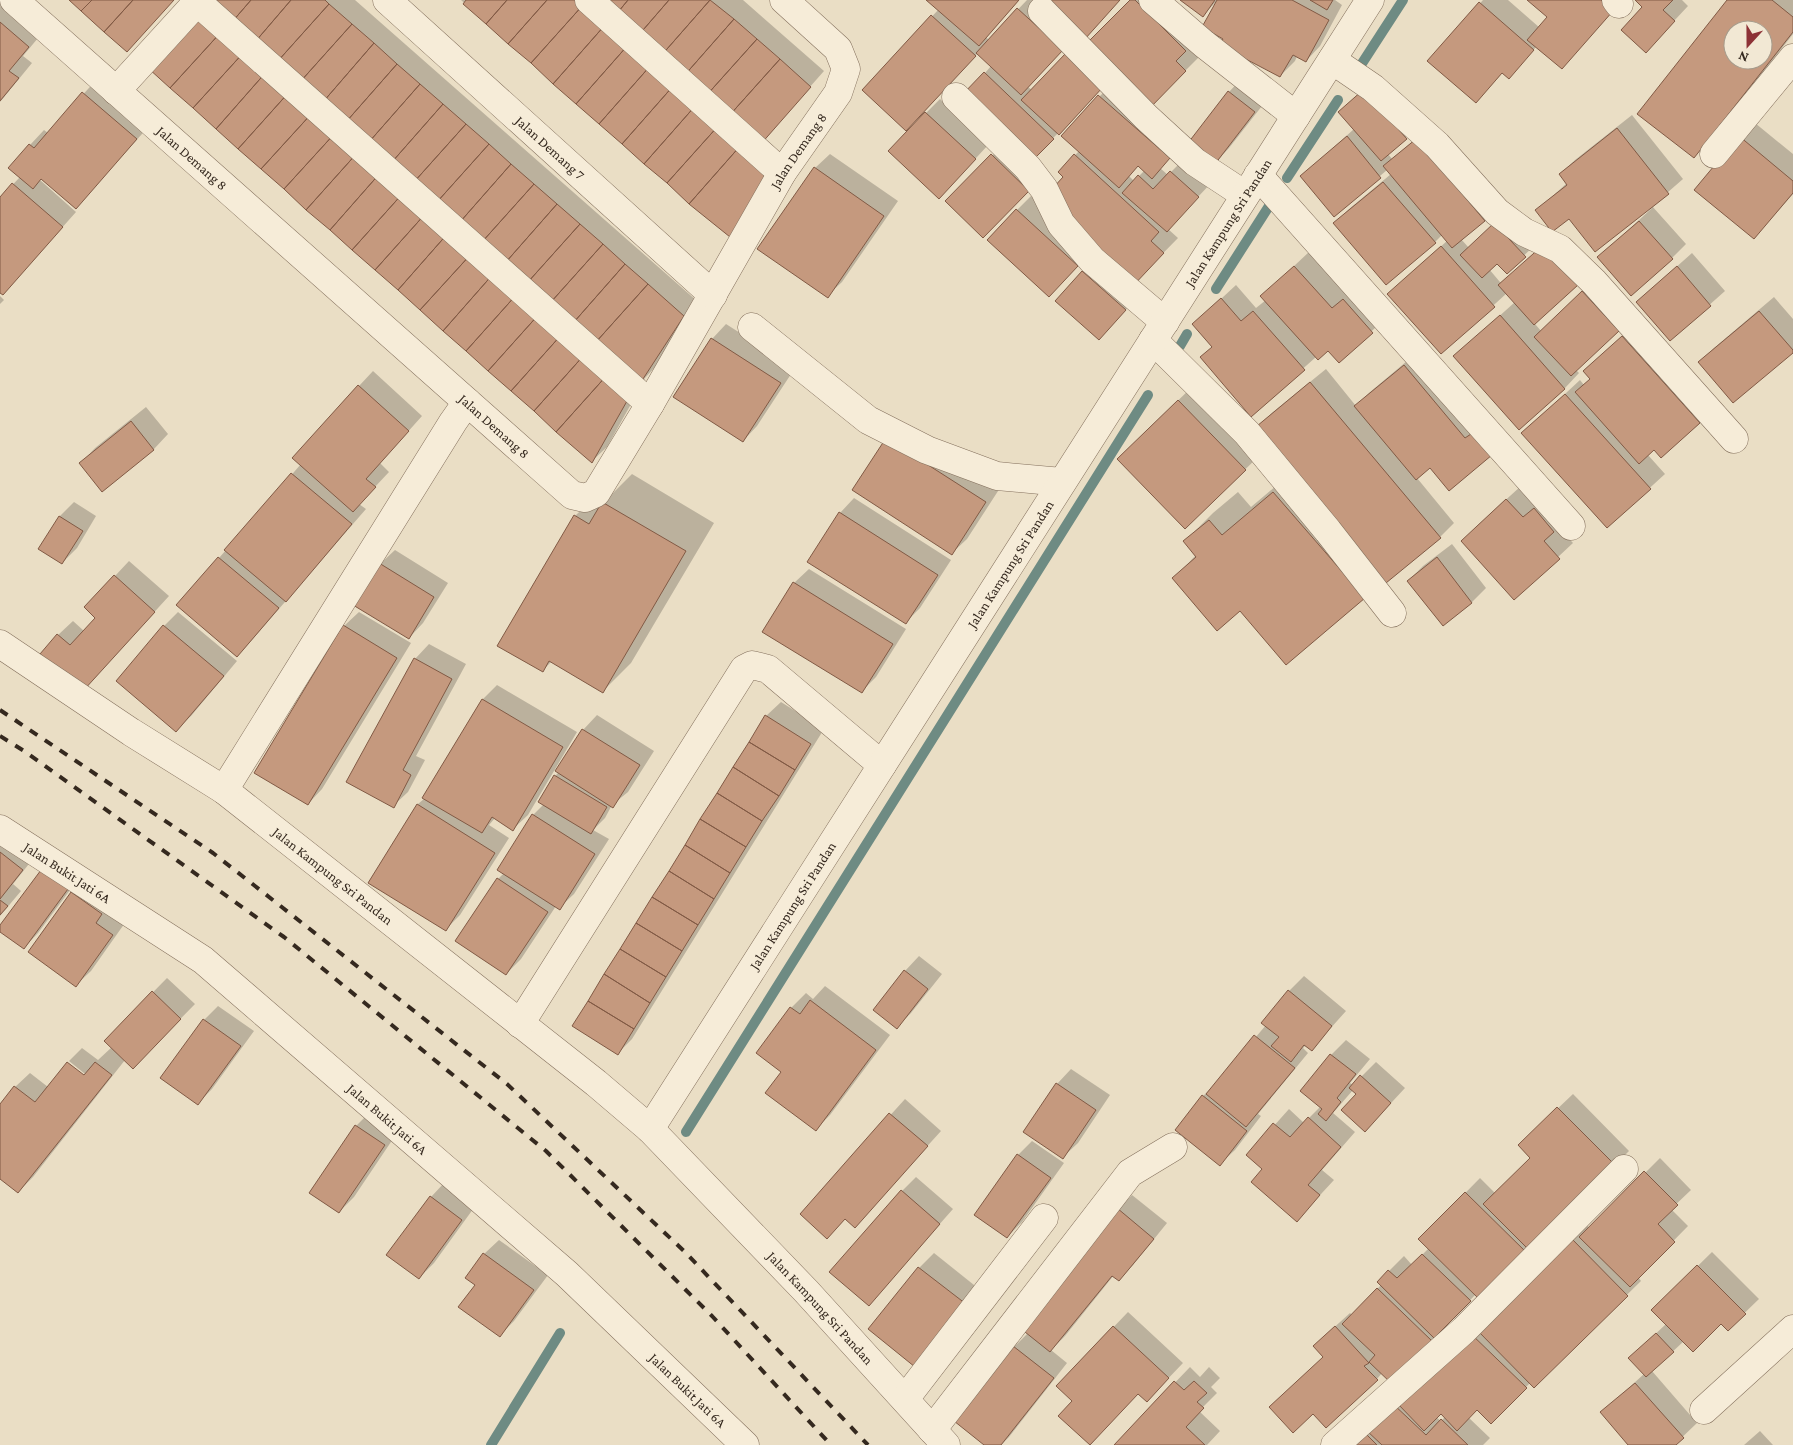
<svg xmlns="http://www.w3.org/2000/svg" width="1793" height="1445" font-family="'Crimson Pro',serif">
  <rect width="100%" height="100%" fill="#eadec5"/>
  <path fill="#0003" fill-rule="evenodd" d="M0,0H5L43,32L23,56L32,63L0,102Z
    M211,0H355L697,301L656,366L644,379H645L607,447L592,461Z
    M461,0H743L824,71L764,139L785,157L690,203Z
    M928,0H1019L986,37L989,40L1027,0H1039L1077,34L1028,87L1032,90L1115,71L1131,0H1164L1200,56L1146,110L1184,143L1160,168L1168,175L1185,158L1212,182L1168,229L1178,238L1130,287L1139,295L1113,324L1083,272L1096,259L1089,253L1064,280L1017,210L1031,196L1080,241L1065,177L1059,172L1079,151L1063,136L1114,81L1113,76L1032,160L985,73L991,66L978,53L920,115L863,90L939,9ZM1139,165L1145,170L1134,181L1129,176Z
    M1182,0H1335L1342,5L1320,46L1306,61L1297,56L1295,61L1280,76L1225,38L1217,1L1203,15Z
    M1483,0H1508L1540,28L1549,17L1529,0H1623L1562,67L1537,46L1509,77L1503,72L1476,102L1429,61Z
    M1636,0H1682L1688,6L1660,36L1644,7Z
    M1729,0H1793V34L1709,142L1694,156ZM1733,30H1763V60H1733Z
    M1243,77L1269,97L1229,148L1215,163L1229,92Z
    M1378,77L1420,124L1388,154L1392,159L1431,126L1499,206L1461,239L1469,248L1509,210L1539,241L1507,272L1497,262L1489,269L1541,331L1597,278L1633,315L1576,370L1579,373L1565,388L1519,428L1455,356L1515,302L1507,293L1441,353L1403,280L1447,241L1442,235L1435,242L1335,223L1349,209L1391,174L1387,170L1334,215L1302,176L1354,129L1339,112Z
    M98,78L151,124L76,207L42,178L40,180L76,212L3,294L0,291V198L20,177L30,145L44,130L48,133Z
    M940,99L989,144L953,183L926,113Z
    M1632,115L1683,179L1652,206L1686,244L1672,258L1599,257L1652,208L1651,207L1569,218L1536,211L1567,183L1560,174L1575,160Z
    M1755,123L1793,154V194L1754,238L1696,190Z
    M1007,141L1043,176L983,236L947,201Z
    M830,154L898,201L842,282L827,296L815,168Z
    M1309,252L1387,317L1339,361L1328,349L1316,357L1251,415L1201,357L1213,346L1194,324L1236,285L1256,308L1266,300L1262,296Z
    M1692,253L1725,291L1670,340L1637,302Z
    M0,296L4,300L0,304Z
    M1774,297L1793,319V352L1700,362L1714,348Z
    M1637,323L1713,408L1699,422L1654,449L1648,455L1665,474L1607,527L1523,433L1580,380L1584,385L1591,378L1584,371Z
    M726,324L795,368L757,426L743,441L674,396L712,339Z
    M1419,351L1506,440L1431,466L1417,478L1454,523L1440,537L1387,581L1240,610L1174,578L1196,555L1185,541L1213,513L1238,492L1251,507L1295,470L1258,426L1273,412L1326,369L1356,406L1370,392Z
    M373,371L422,416L380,463L389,472L359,504L366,509L251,641L237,656L178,605L301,464L359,386Z
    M1193,386L1260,455L1185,528L1133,444Z
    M146,407L168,434L154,449L102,490L81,463L95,448Z
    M887,439L1000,488L967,539L952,553Z
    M632,474L714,523L631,663L603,691L552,661L543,670L575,516L604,488L613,493Z
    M1521,486L1573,543L1514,598L1477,526Z
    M854,498L951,560L920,608L906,622L840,513Z
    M74,502L96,516L77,548L62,563L40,549L60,516Z
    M1452,544L1486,588L1472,602L1443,625L1408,581L1423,566Z
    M395,550L448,583L423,623L409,638L380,564Z
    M129,561L169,596L83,690L58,635L73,621L84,631L97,617L86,607Z
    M809,569L906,629L876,677L862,691L794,583Z
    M178,612L237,661L191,716L176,730L164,626Z
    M359,612L411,643L322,789L308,804L344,626Z
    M429,644L466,664L416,756L425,760L408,792L393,806L415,659Z
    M497,685L577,732L528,815L513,829L495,818L489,825L509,838L460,915L445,930L369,882L418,804L425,798L483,699Z
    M781,702L824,729L632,1039L618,1053L766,716Z
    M597,715L654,751L628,792L612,805L605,818L593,830L609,839L574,894L559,908L556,906L521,959L506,974L498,879L504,873L533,815L544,804L555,776L559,772L583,730Z
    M0,827L36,855L13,884L21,891L0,916Z
    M82,874L38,933L24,948L0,931V928Z
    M86,878L127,920L91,971L76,985L72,893Z
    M919,956L942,974L911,1013L897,1027L874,1010L905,971Z
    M1304,976L1346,1011L1312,1049L1305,1046L1303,1048L1308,1053L1258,1114L1261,1116L1235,1150L1220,1164L1203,1096L1218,1082L1266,1025L1263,1023L1289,991Z
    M167,978L195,1004L147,1053L125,1060L33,1177L18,1192L0,1177V1106L15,1087L30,1073L48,1087L68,1063L88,1080L90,1078L69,1061L82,1048L98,1060L112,1047L105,1041Z
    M825,986L890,1035L830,1115L816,1129L782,1072L791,1008L806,993L813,999Z
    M218,1006L254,1031L212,1089L198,1103L204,1020Z
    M1346,1040L1370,1059L1350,1083L1353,1085L1376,1062L1405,1088L1379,1116L1353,1090L1333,1113L1355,1132L1322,1170L1334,1180L1297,1220L1264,1169L1248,1155L1289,1109L1304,1123L1321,1106L1302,1091L1331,1055Z
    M1071,1069L1110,1095L1078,1143L1063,1157L1057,1084Z
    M1573,1094L1629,1151L1530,1250L1476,1294L1406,1367L1382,1373L1377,1379L1324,1356L1329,1332L1350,1313L1352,1315L1381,1285L1378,1282L1404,1256L1412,1265L1429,1248L1420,1239L1480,1178L1495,1193L1531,1157L1534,1131Z
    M905,1099L941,1131L855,1226L846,1218L827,1237L801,1214Z
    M371,1111L399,1130L354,1197L339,1212L311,1193L356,1126Z
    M1032,1141L1064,1163L1022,1222L1007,1237L1018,1155Z
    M1660,1158L1691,1190L1671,1209L1688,1226L1638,1277L1641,1281L1534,1386L1530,1383L1491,1422L1478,1408L1468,1417L1490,1438L1483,1445H1352L1586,1225L1590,1228ZM1441,1413L1445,1417L1441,1421L1436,1417Z
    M916,1177L953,1209L869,1304L902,1191Z
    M445,1182L476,1205L434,1263L419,1278L431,1197Z
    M1132,1195L1167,1223L1133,1265L1119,1280L1114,1275L1065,1336L1051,1350L1067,1363L1009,1437L1001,1445H986L1014,1347L1028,1333L1118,1209Z
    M499,1240L548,1275L514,1321L500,1335L476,1285L467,1278L484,1254Z
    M1712,1252L1759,1299L1728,1329L1721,1322L1684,1341L1652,1371L1697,1423L1674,1445H1630L1602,1412L1644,1374L1630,1358L1666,1324L1653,1310Z
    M934,1253L979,1289L915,1365L870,1329L919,1268Z
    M1128,1312L1183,1363L1161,1386L1139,1393L1074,1401L1058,1385Z
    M1190,1367L1200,1377L1209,1367L1220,1378L1211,1387L1217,1393L1199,1411L1220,1431L1207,1445H1115Z
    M1760,1431L1773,1445H1744Z"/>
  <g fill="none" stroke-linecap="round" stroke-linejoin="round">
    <path stroke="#6e8b83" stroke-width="10" d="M1359,68L1403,0
      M1287,178L1338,100
      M1216,289L1271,203
      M1180,346L1187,334
      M686,1132L1148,395
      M491,1445L560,1333"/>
  </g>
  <path fill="#c5997e" stroke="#815a45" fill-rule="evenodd" d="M69,0H92L81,11Z
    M92,0H133L104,32L81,11Z
    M133,0H174L127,52L104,32Z
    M210,0H251L232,22Z
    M251,0H291L255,42L232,22Z
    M291,0H325L329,4L277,62L255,42Z
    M466,0H507L486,24L463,4Z
    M507,0H547L508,44L486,24Z
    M547,0H577L583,5L531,63L508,44Z
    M595,0H628L614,17Z
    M628,0H669L637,37L614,17Z
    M669,0H710L660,57L637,37Z
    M710,0L734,19L683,77L660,57Z
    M926,0H1019L979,46Z
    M1048,0H1120L1085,39Z
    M1130,0H1135L1186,51L1176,61L1186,71L1147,111L1088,42Z
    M1180,0H1215L1203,17Z
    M1217,0H1292L1329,20L1306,62L1293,55L1280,77L1219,45L1223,39L1202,27Z
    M1310,0H1333L1327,10Z
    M1527,0H1601L1613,11L1562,69L1527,40L1547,17Z
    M1635,0H1673L1663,10L1675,21L1646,53L1621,30L1642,7Z
    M1727,0H1772L1793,17V32L1694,158L1637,114ZM1733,30H1763V60H1733Z
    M1479,2L1534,50L1509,79L1502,73L1476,103L1427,61Z
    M329,4L352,24L300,82L277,62Z
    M583,5L605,25L553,84L531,63Z
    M1017,8L1063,50L1021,95L976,53Z
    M199,10L222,31L170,88L148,68Z
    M931,15L976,56L906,131L862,90Z
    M734,19L757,39L705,97L683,77Z
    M0,22L29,47L9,71L19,78L0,101Z
    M352,24L374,43L323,102L300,82Z
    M605,25L628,45L576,104L553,84Z
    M222,31L245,51L193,108L170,88Z
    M757,39L780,59L728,117L705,97Z
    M374,43L397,64L346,122L323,102Z
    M628,45L651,65L599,124L576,104Z
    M245,51L267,71L216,129L193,108Z
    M1066,53L1103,87L1059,135L1021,100Z
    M780,59L811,87L760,145L728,117Z
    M397,64L420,84L369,142L346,122Z
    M651,65L674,85L622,144L599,124Z
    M267,71L290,91L238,149L216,129Z
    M984,72L1054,139L1032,161L962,95Z
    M420,84L443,104L392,162L369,142Z
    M674,85L696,105L644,164L622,144Z
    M1363,90L1407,139L1381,161L1338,112Z
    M290,91L313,112L261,169L238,149Z
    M1228,91L1255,112L1215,164L1188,143Z
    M82,92L137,139L76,209L41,179L33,189L8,168L29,144L34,148Z
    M1098,95L1170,158L1152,179L1138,166L1119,188L1061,136Z
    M443,104L466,124L414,182L392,162Z
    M696,105L719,125L667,183L644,164Z
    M313,112L336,132L284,189L261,169Z
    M925,112L976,159L939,199L888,151Z
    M466,124L489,144L437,202L414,182Z
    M719,125L741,145L689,204L667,183Z
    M1617,128L1669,194L1595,252L1569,219L1552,232L1535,210L1567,185L1559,174Z
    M336,132L358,152L306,210L284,189Z
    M1347,136L1381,178L1334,217L1300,176Z
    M1739,136L1793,181V193L1754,239L1694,190Z
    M1416,139L1485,221L1452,248L1383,166Z
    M489,144L511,164L460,222L437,202Z
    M741,145L771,172L730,237L689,204Z
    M358,152L381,172L330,230L306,210Z
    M991,154L1029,191L983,238L945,201Z
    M1074,154L1159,232L1151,241L1164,253L1131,288L1043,199L1063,177L1058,172Z
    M511,164L534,184L482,242L460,222Z
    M814,167L884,216L828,298L757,249Z
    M1170,171L1199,197L1167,232L1122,193L1138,175L1153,189Z
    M381,172L404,192L352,250L330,230Z
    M1383,182L1436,243L1386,285L1333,223Z
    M12,183L63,227L3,295L0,293V197Z
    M534,184L557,204L506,262L482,242Z
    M404,192L426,213L375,270L352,250Z
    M557,204L580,224L528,282L506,262Z
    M1016,209L1078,266L1049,297L987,240Z
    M426,213L449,232L398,290L375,270Z
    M1639,221L1673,259L1631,296L1597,257Z
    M1494,223L1526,257L1507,274L1497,264L1482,278L1460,255Z
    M580,224L603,244L551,302L528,282Z
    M449,232L472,253L420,310L398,290Z
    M603,244L625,264L574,322L551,302Z
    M1441,246L1495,307L1441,354L1387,294Z
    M1542,246L1578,285L1534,325L1498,285Z
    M472,253L494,273L443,331L420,310Z
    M625,264L648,284L596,342L574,322Z
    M1294,266L1332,308L1343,299L1373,333L1339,363L1328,351L1318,360L1260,296Z
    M1677,266L1711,306L1670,341L1636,302Z
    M1082,271L1126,310L1099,340L1055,301Z
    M494,273L517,294L466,351L443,331Z
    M648,284L684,316L641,382L596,342Z
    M1582,291L1619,331L1571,376L1534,337Z
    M517,294L540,313L488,371L466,351Z
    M1221,298L1241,321L1253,311L1305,370L1251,417L1200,357L1212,347L1192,324Z
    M1759,311L1793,350V353L1733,403L1698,362Z
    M540,313L562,334L511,391L488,371Z
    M1500,315L1565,389L1519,430L1453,356Z
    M562,334L585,354L534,411L511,391Z
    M1622,336L1700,423L1661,458L1654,450L1639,464L1575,392L1590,379L1583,371Z
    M711,338L781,383L743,442L673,397Z
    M585,354L608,374L556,432L534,411Z
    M1404,365L1465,438L1474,432L1492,455L1449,491L1430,468L1416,480L1354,406Z
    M608,374L631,394L592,463L556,432Z
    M1310,382L1441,538L1386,583L1257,426Z
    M358,385L409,431L366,479L376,487L353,512L292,458Z
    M1565,394L1651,489L1607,528L1521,433Z
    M1178,400L1246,470L1185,529L1117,459Z
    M131,421L154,450L102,492L79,463Z
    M886,438L986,502L952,555L852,490Z
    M291,473L352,524L286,602L224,550Z
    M1273,492L1365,598L1286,665L1240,611L1217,631L1172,578L1196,557L1183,541L1209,520L1222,535Z
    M1506,499L1523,517L1534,508L1554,532L1544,541L1560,559L1514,600L1461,541Z
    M602,502L686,551L603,693L549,661L543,672L497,646L574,515L589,524Z
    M839,512L938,575L906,624L807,562Z
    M59,516L83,531L62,564L38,549Z
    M218,557L279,608L237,657L176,605Z
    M1437,557L1472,603L1443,626L1407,581Z
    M379,563L434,597L409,639L353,605Z
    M114,575L155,612L83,691L40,654L57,634L70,645L95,618L84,607Z
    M793,582L893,644L862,693L762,632Z
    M163,625L224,676L176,732L116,681Z
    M343,625L397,658L308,805L254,773Z
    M414,658L452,679L403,770L411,775L394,808L346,782Z
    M482,699L563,747L513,831L492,817L482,833L422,798Z
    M765,715L811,744L795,770L749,742Z
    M582,729L640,765L613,808L555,771Z
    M749,742L795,770L779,796L733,767Z
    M733,767L779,796L762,821L717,793Z
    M554,775L607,807L591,834L538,802Z
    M717,793L762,821L746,847L700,819Z
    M417,804L495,853L446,931L368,883Z
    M532,814L595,854L560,910L497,870Z
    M700,819L746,847L730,873L685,845Z
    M685,845L730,873L714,899L669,871Z
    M0,852L23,870L0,899Z
    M41,870L68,889L24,949L0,932V925Z
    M669,871L714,899L698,925L652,897Z
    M497,878L548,912L506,975L455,941Z
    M71,892L102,914L96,923L113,935L76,987L28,952Z
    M652,897L698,925L682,951L636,923Z
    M0,900L8,906L0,915Z
    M636,923L682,951L666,977L620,949Z
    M620,949L666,977L650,1003L604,974Z
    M904,970L928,989L897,1029L873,1010Z
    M604,974L650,1003L634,1029L588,1001Z
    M1288,990L1332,1026L1312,1051L1304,1045L1291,1062L1271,1046L1279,1037L1261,1023Z
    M152,991L181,1019L133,1069L104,1041Z
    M810,1000L876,1050L816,1131L765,1093L781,1072L756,1053L790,1007L800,1014Z
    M588,1001L634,1029L618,1055L572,1026Z
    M203,1019L241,1046L198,1105L160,1078Z
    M1254,1035L1295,1068L1246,1127L1206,1094Z
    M1330,1054L1356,1074L1337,1098L1341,1102L1326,1121L1318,1114L1322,1109L1300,1091Z
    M67,1062L84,1075L95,1062L112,1075L18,1193L0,1179V1104L14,1086L35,1102Z
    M1360,1075L1391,1103L1365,1132L1341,1110L1356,1094L1349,1088Z
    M1056,1083L1096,1110L1063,1159L1023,1132Z
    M1202,1095L1247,1131L1220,1166L1175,1130Z
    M1557,1107L1616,1166L1530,1251L1483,1204L1530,1158L1518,1145Z
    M889,1113L928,1146L855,1228L845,1219L827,1239L800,1214Z
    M1308,1117L1341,1147L1308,1185L1320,1195L1297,1222L1251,1182L1262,1169L1246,1155L1273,1123L1290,1137Z
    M355,1125L385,1145L339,1213L309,1193Z
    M1017,1154L1051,1178L1007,1238L974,1215Z
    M1644,1171L1678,1205L1658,1224L1675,1242L1630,1287L1579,1237Z
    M901,1190L940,1224L869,1306L829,1272Z
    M1465,1192L1527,1253L1480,1300L1418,1239Z
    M430,1196L462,1220L419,1279L386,1255Z
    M1117,1208L1154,1239L1119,1281L1112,1276L1050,1352L1020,1328Z
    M1571,1238L1628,1296L1534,1388L1477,1330Z
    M483,1253L534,1290L500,1337L458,1307L475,1285L465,1278Z
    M1422,1254L1471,1301L1434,1338L1377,1282L1388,1270L1397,1278Z
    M1697,1265L1746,1314L1728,1331L1721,1324L1693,1352L1651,1310Z
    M918,1267L966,1304L915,1367L868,1329Z
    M1377,1288L1432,1341L1392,1384L1369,1362L1375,1355L1342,1324Z
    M1113,1326L1169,1378L1147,1402L1138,1394L1090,1445L1058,1416L1072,1401L1056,1386Z
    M1335,1326L1369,1363L1364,1366L1378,1380L1326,1428L1313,1414L1293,1433L1269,1407L1323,1357L1313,1346Z
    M1468,1331L1527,1388L1491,1424L1477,1410L1457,1431L1441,1414L1424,1431L1397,1403Z
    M1656,1333L1674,1352L1646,1377L1628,1358Z
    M1013,1346L1054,1378L1001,1445H984L954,1421Z
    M1174,1381L1184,1390L1194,1381L1207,1393L1197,1402L1204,1408L1186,1427L1205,1445H1114Z
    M1635,1383L1684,1438L1676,1445H1628L1600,1412Z
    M1392,1403L1426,1435L1441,1419L1468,1445H1382L1366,1430Z
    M1364,1432L1377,1445H1351Z"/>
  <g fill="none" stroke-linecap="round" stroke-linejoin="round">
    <defs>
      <g id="minor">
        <path id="s1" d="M14,0L572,495L585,498L596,493L650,404L782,173L838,93L846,69L838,49L784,0"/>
        <path d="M195,0L650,404"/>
        <path id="s2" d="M387,0L713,295"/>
        <path d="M589,0L782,173"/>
        <path d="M1153,0L1204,44L1296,116"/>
        <path d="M1616,0L1619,4"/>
        <path d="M1042,11L1146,117L1195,162L1245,195"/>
        <path d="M1332,60L1373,88L1437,145L1497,212L1524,232L1560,249L1594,282L1734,439"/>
        <path d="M116,91L199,0"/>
        <path d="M956,97L1028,168L1044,189L1061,224L1092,260L1165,322"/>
        <path d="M1714,154L1793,58"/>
        <path d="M1258,175L1571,526"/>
        <path d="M752,327L868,420L927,450L997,476L1062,482"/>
        <path d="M1153,340L1247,433L1328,531L1392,613"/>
        <path id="s3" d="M0,644L131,732L224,790L596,1083L650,1129L806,1291L946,1445"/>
        <path d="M224,790L453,422L467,402"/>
        <path id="s4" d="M0,829L203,960L567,1274L745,1445"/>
        <path d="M520,1024L744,669L752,665L768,669L882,765"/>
        <path id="s5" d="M650,1129L1370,0"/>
        <path d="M905,1399L1044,1218"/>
        <path d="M1704,1410L1793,1329"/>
        <path d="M932,1430L1130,1173L1173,1147"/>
        <path d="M1335,1445L1464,1330L1624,1169"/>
      </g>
    </defs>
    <use href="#minor" stroke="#84705d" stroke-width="29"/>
    <use href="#minor" stroke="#f6ecd8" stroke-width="28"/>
    <path stroke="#35291f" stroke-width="4" stroke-dasharray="9 9" stroke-linecap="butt" d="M0,710L213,853L507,1084L685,1252L868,1445
      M0,736L24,751L284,937L546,1151L712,1316L831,1445"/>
  </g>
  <g text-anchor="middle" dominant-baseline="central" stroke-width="4" stroke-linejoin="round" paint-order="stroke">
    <g font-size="14" fill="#35291f" stroke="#f2e8d4">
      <text stroke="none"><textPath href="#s2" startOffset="220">Jalan Demang 7</textPath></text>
      <text stroke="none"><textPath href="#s1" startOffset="1169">Jalan Demang 8</textPath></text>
      <text stroke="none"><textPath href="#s1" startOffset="238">Jalan Demang 8</textPath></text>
      <text stroke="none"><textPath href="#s5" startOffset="1075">Jalan Kampung Sri Pandan</textPath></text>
      <text stroke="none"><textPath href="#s1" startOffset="642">Jalan Demang 8</textPath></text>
      <text stroke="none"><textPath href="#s5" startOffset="670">Jalan Kampung Sri Pandan</textPath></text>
      <text stroke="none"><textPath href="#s4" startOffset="80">Jalan Bukit Jati 6A</textPath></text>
      <text stroke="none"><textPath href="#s3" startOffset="406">Jalan Kampung Sri Pandan</textPath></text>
      <text stroke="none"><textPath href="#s5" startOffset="265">Jalan Kampung Sri Pandan</textPath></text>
      <text stroke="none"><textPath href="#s4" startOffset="485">Jalan Bukit Jati 6A</textPath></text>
      <text stroke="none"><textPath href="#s3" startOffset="1059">Jalan Kampung Sri Pandan</textPath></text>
      <text stroke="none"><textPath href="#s4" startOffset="890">Jalan Bukit Jati 6A</textPath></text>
    </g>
  </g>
  <g transform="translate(1748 45) rotate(201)"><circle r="24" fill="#f2e8d4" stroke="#a69c8c"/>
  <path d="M0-4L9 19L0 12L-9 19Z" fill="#8d3236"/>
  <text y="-8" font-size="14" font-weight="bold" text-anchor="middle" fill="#35291f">N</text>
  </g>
</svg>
